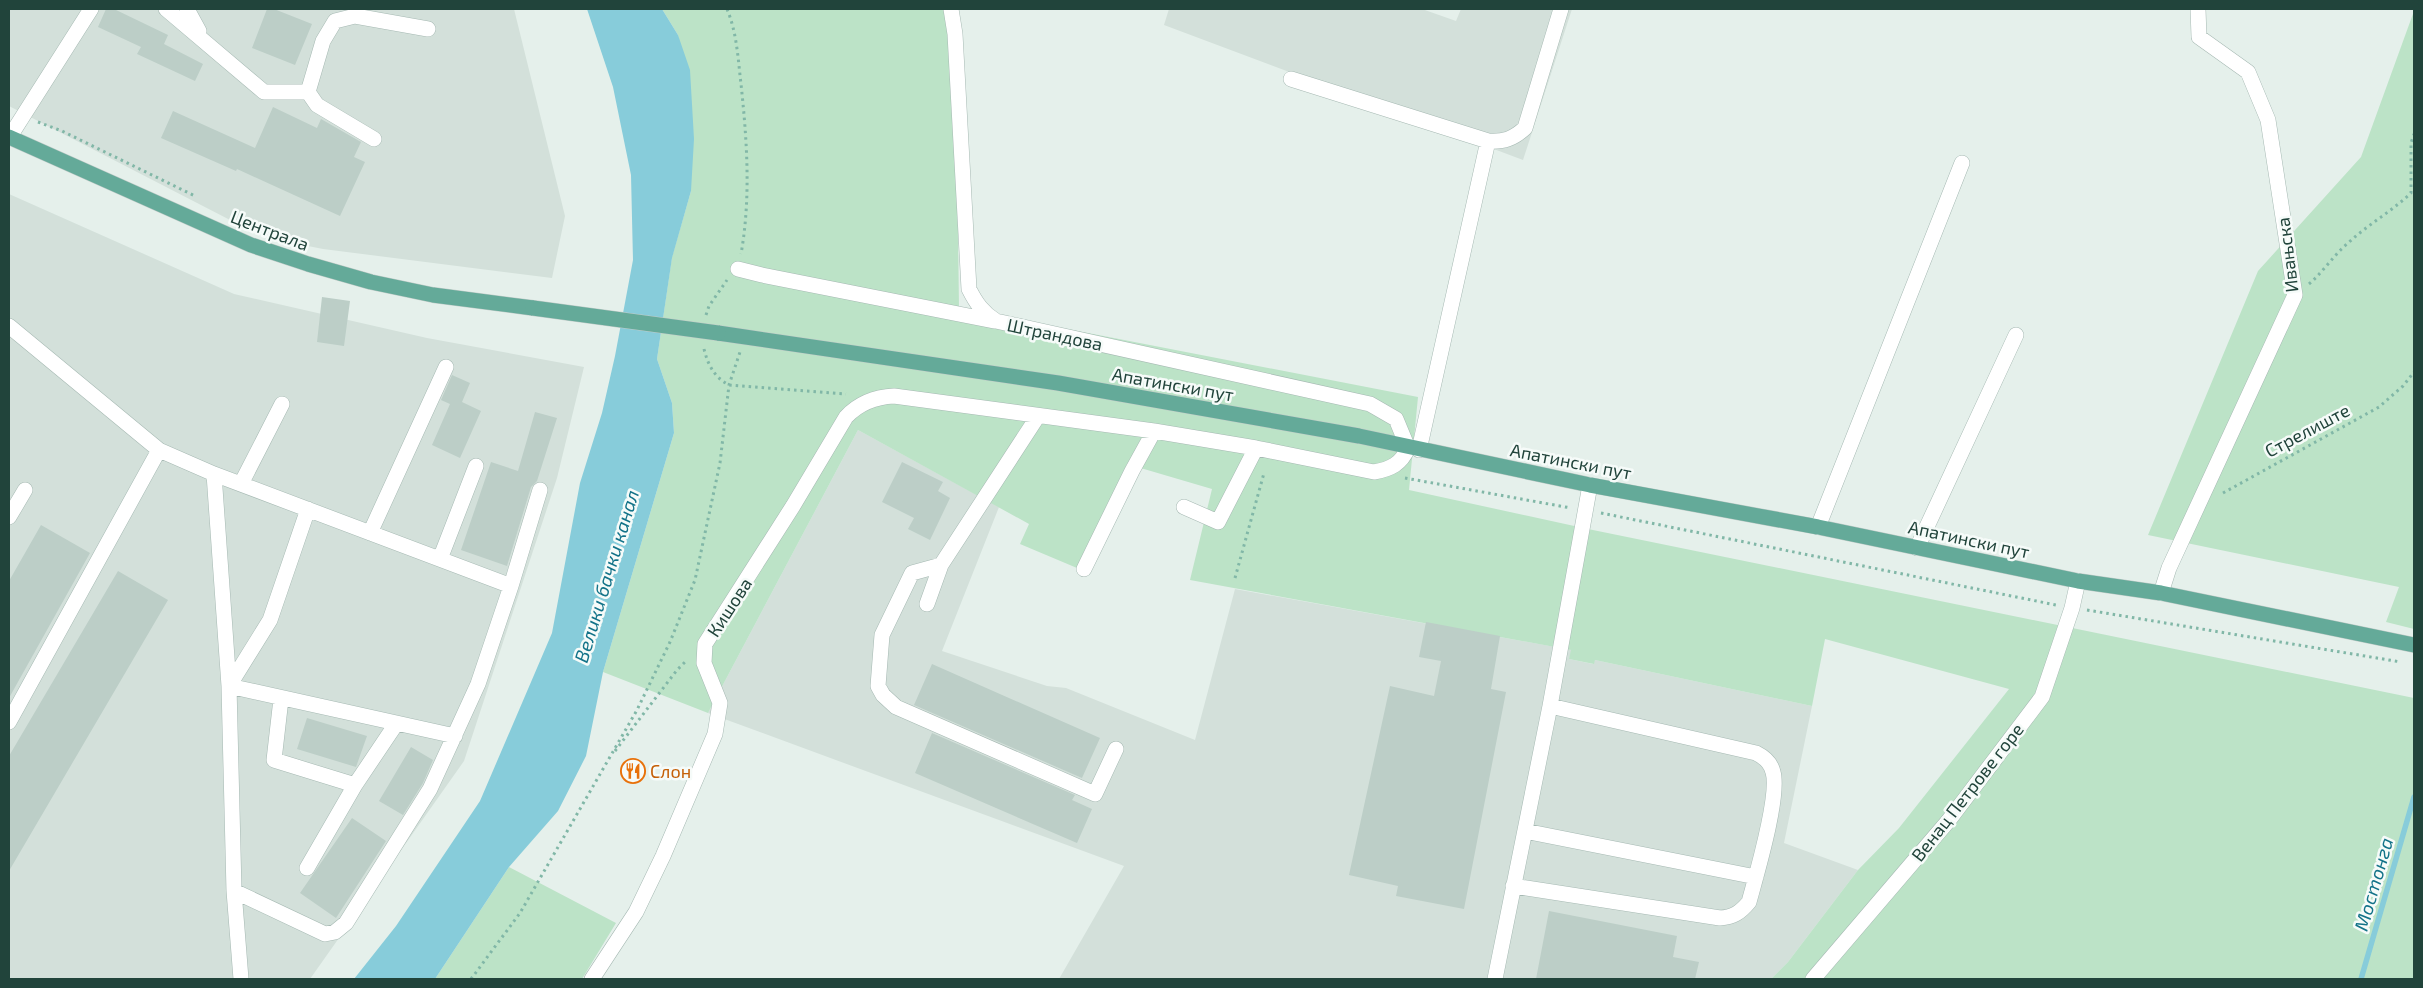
<svg xmlns="http://www.w3.org/2000/svg" width="2423" height="988" font-family="'Exo 2',sans-serif">
  <rect width="100%" height="100%" fill="#e5f0eb"/>
  <path fill="#d3e0da" d="M9,9H514L565,216L552,278L323,249L278,240L232,221L9,106Z
    M1169,9H1422L1456,21L1461,9H1572L1523,160L1164,25Z
    M9,194L234,294L427,338L584,367L557,478L464,761L310,979H9Z
    M858,430L999,507L942,651L1047,686L1066,688L1195,740L1235,589L1572,650L1569,659L1593,664L1595,660L1812,706L1784,843L1858,870L1788,962L1771,979H1059L1124,866L708,713Z"/>
  <path fill="#bce3c7" d="M662,9H955L959,308L1418,397L1409,490L1588,529L2414,698V979H1771L1788,962L1858,870L1899,828L2009,689L1825,639L1812,706L1595,660L1594,664L1569,659L1571,650L1190,580L1212,489L1127,464L1077,568L1020,544L1029,524L858,430L708,713L603,672L674,433L672,403L657,359L672,257L691,191L678,35Z
    M2414,11V629L2386,622L2399,587L2148,535L2258,271L2361,157Z
    M509,867L616,923L582,979H435Z"/>
  <path fill="#87ccda" d="M587,9H662L678,35L690,70L694,139L691,191L672,258L657,359L672,403L674,433L603,672L586,756L558,811L509,867L435,979H354L396,926L480,801L552,633L580,483L602,413L615,356L633,260L631,175L613,87Z"/>
  <g fill="none" stroke-linecap="round" stroke-linejoin="round">
    <path stroke="#87ccda" stroke-width="5.5" d="M2361,979L2414,797"/>
  </g>
  <path fill="#bccec7" d="M106,9H114L168,35L164,44L203,64L195,81L137,54L141,47L98,27Z
    M267,9H274L312,24L295,65L252,48Z
    M273,107L317,128L321,119L361,142L354,157L365,162L340,216L237,169L236,171L161,138L173,111L255,148Z
    M322,297L350,301L344,346L317,342Z
    M452,375L470,383L462,402L481,411L460,458L432,445L450,404L441,400Z
    M535,412L557,418L537,481L531,487L507,566L461,550L491,462L518,471Z
    M902,462L943,482L938,491L950,498L930,540L908,529L914,518L882,502Z
    M41,525L90,553L9,698V581Z
    M118,571L168,600L9,871V756Z
    M1426,622L1500,636L1491,689L1506,692L1464,909L1396,896L1398,886L1349,875L1390,686L1434,696L1441,661L1419,657Z
    M932,664L1100,738L1082,778L914,705Z
    M307,718L367,736L356,767L297,749Z
    M932,733L1075,795L1072,800L1092,809L1077,843L915,773Z
    M411,747L433,760L423,783L403,815L379,801Z
    M352,818L386,841L336,918L300,893Z
    M1549,911L1677,936L1673,957L1699,962L1695,979H1536Z"/>
  <g fill="none" stroke-linecap="round" stroke-linejoin="round">
    <defs>
      <path id="minor" d="M166,9L264,92H308L317,105L374,139
        M187,9L199,31
        M1291,79L1488,141C1504,142 1513,139 1525,128L1561,9
        M308,92L323,41L335,21L355,16L428,29
        M9,138L91,9
        M738,269L762,275L994,321
        M9,326L159,450L214,474L511,586
        M1419,450L1488,141
        M214,474L229,686L234,891L241,979
        M241,484L282,404
        M1184,507L1218,522L1256,448
        M308,509L270,620L229,686L455,736
        M9,517L25,490
        M1818,527L1962,163
        M370,533L446,367
        M1917,548L2016,335
        M440,559L476,466
        M941,565L912,573L882,635L878,686L883,695L896,707L1095,794L1116,749
        M1084,569L1132,471L1154,431
        M2161,593L2169,568L2295,295L2268,120L2248,72L2199,37L2198,9
        M927,604L941,565L1038,416
        M281,699L274,760L355,785
        M9,722L159,450
        M1525,831L1756,877
        M307,868L355,785L396,724
        M1513,886L1720,918C1733,917 1740,913 1749,902C1756,876 1780,796 1773,772C1771,763 1764,757 1756,753L1550,706
        M234,891L325,934L335,932L346,923L430,789L478,684L511,586L540,490
        M592,979L636,912L663,856L715,734L720,703L704,663L705,644L793,506L846,417C859,403 874,397 894,396L1154,431L1256,448L1374,472C1391,469 1401,464 1408,448L1396,419L1370,404L996,321C983,313 976,303 969,289L955,34L951,9
        M1495,979L1550,706L1590,485
        M1813,979L1949,820L2042,697L2072,608L2078,581"/>
      <path id="major" d="M9,137L251,245L308,264L371,282L433,295L533,308
        M718,333L1058,383L1359,436L1590,485L1818,527L2078,581L2161,593L2414,645"/>
    </defs>
    <use href="#minor" stroke="#a6b9b3" stroke-width="16"/>
    <use href="#major" stroke="#c1cbc8" stroke-width="16"/>
    <path stroke="#81b7a7" stroke-width="3" stroke-dasharray="2.5 4" stroke-linecap="butt" d="M727,9C737,33 738,59 741,84C747,140 751,198 741,254
      M38,122L62,131L195,196
      M2309,284C2323,272 2333,256 2347,244C2367,225 2391,212 2411,193V143L2414,134
      M706,315L709,306L727,280
      M704,349C708,365 714,377 729,385L846,394
      M1405,478L1571,508
      M2223,493L2379,407L2403,386L2414,372
      M1601,513L2056,605
      M1235,578L1264,473
      M2087,610L2401,662
      M615,751L677,670L687,660
      M471,979L520,913L637,710L670,642L695,580L720,463L729,385L740,352"/>
    <use href="#minor" stroke="#fff" stroke-width="15"/>
    <use href="#major" stroke="#64aa99" stroke-width="15"/>
    <defs>
      <path id="major-bridge" d="M533,308L718,333"/>
    </defs>
    <use href="#major-bridge" stroke="#c1cbc8" stroke-width="16" stroke-linecap="butt"/>
    <use href="#major-bridge" stroke="#64aa99" stroke-width="15"/>
  </g>
  <defs>
    <symbol id="restaurant-ring" viewBox="-11 -11 22 22"><circle r="9.5" fill="#f6fbf9" stroke="#e8710a" stroke-width="1.5"/><path d="M-5-6h1v4h1v-4h1v4h1v-4h1v5L-1.5 .5V6h-2V.5L-5-1ZM5-6V6H3V1.5H1.5Q1.5-4 5-6Z" fill="#e8710a"/></symbol>
  </defs>
  <g fill-rule="evenodd">
    <use href="#restaurant-ring" x="619" y="757" width="28" height="28"/>
  </g>
  <g text-anchor="middle" dominant-baseline="central" stroke-width="5" stroke-linejoin="round" paint-order="stroke">
    <g font-size="18" fill="#21443b" stroke="#f6fbf9">
      <text transform="translate(270 230) rotate(21)">Централа</text>
      <text transform="translate(2287 255) rotate(-97)">Ивањска</text>
      <text transform="translate(1055 334) rotate(12)">Штрандова</text>
      <text transform="translate(1173 384) rotate(10)">Апатински пут</text>
      <text transform="translate(2307 430) rotate(-28)">Стрелиште</text>
      <text transform="translate(1571 461) rotate(11)">Апатински пут</text>
      <text transform="translate(1969 539) rotate(12)">Апатински пут</text>
      <text transform="translate(729 607) rotate(-57)">Кишова</text>
      <text transform="translate(1967 792) rotate(-52)">Венац Петрове горе</text>
    </g>
    <g font-size="18" fill="#c56008" stroke="#f6fbf9" text-anchor="start">
      <text x="650" y="771">Слон</text>
    </g>
    <g font-size="19" font-style="italic" fill="#137389" stroke="#f6fbf9">
      <text transform="translate(606 576) rotate(-73)">Велики бачки канал</text>
      <text transform="translate(2373 884) rotate(-74)">Мостонга</text>
    </g>
  </g>
  <rect width="2423" height="988" fill="none" stroke="#21443b" stroke-width="20"/>
</svg>
